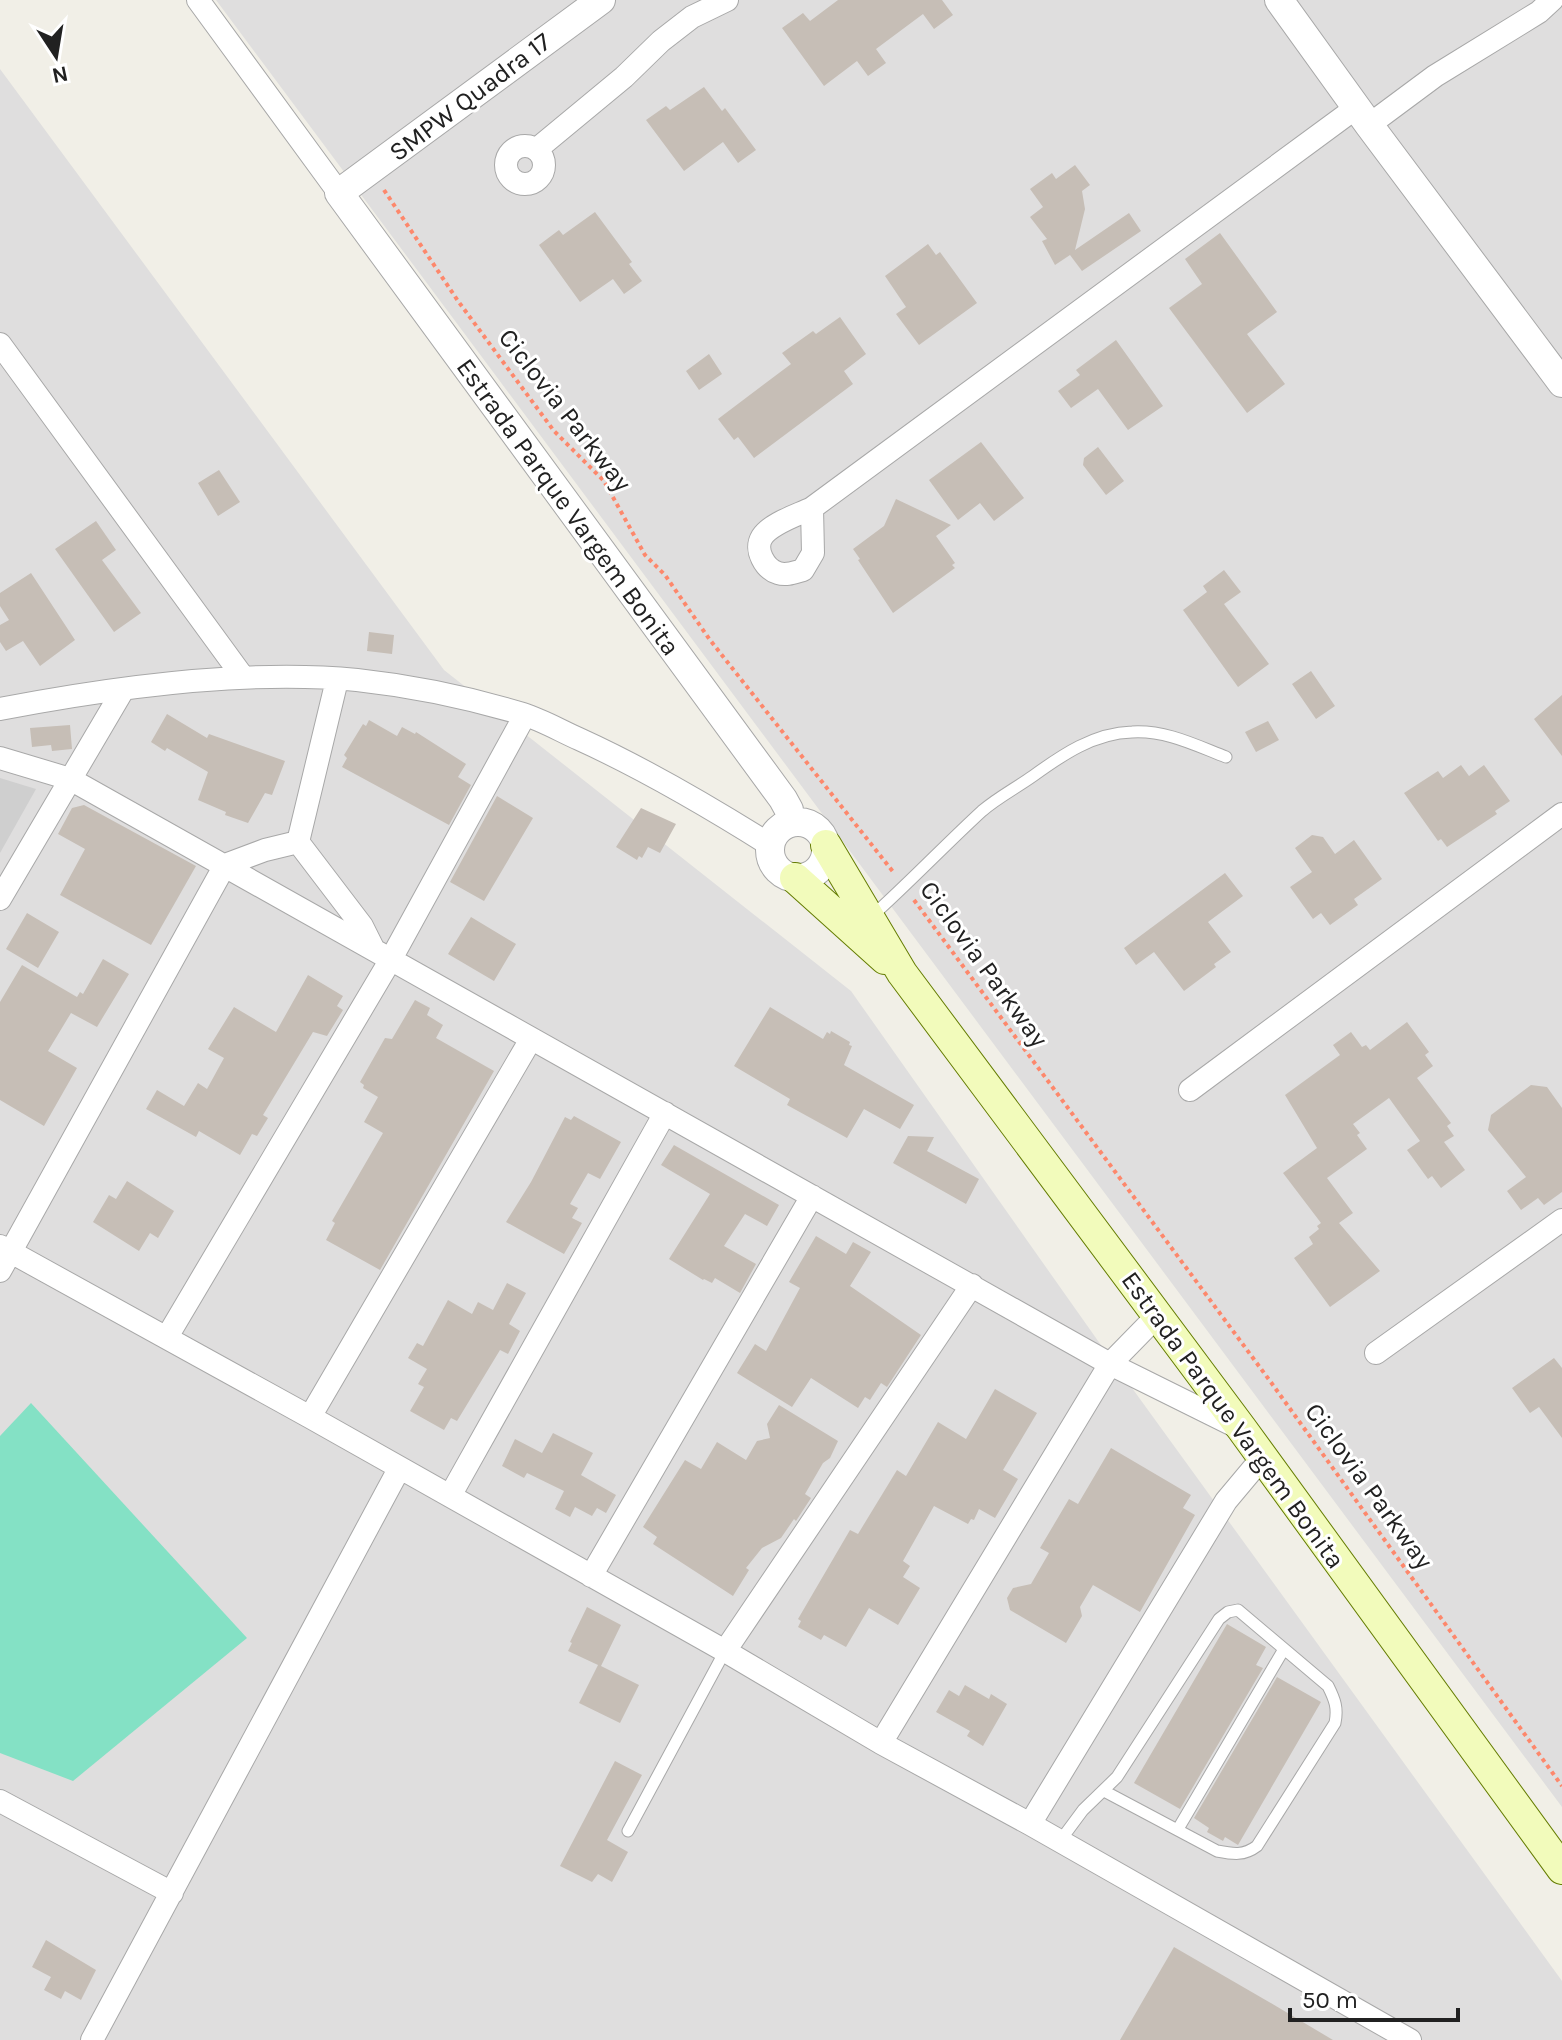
<svg xmlns="http://www.w3.org/2000/svg" width="1562" height="2040" font-family="Karla,sans-serif">
  <rect width="100%" height="100%" fill="#f1efe7"/>
  <path fill="#dfdede" d="M216,0H1562V1807Z
    M0,69L444,670L851,991L1103,1348L1562,1981V2040H0Z"/>
  <path fill="#cfcfcf" d="M0,778L36,789L0,853Z"/>
  <path fill="#84e1c5" d="M31,1403L247,1638L73,1781L0,1753V1436Z"/>
  <path fill="#c6beb6" d="M838,0H942L953,15L934,29L923,14L876,49L886,63L868,76L857,61L824,86L782,28L803,13L810,21Z
    M704,87L722,111L725,108L756,150L738,163L723,142L684,171L646,120L666,106L670,110Z
    M1075,165L1090,185L1082,191L1085,209L1075,250L1129,213L1141,231L1082,271L1070,255L1055,265L1042,241L1047,239L1030,217L1043,207L1030,189L1052,173L1056,179Z
    M595,212L632,262L629,264L642,281L624,294L613,279L580,302L539,245L559,230L563,235Z
    M1220,233L1277,312L1247,334L1285,384L1247,413L1169,308L1202,284L1185,259Z
    M928,244L936,255L940,252L977,303L919,345L896,314L906,307L885,276Z
    M840,317L866,354L844,371L853,384L754,458L738,437L734,440L718,419L791,364L782,353L813,331L816,334Z
    M1116,340L1163,406L1128,430L1098,389L1071,408L1058,391L1080,375L1076,370Z
    M709,354L722,374L699,390L686,371Z
    M981,442L1024,498L994,521L980,503L958,520L929,480Z
    M1098,447L1124,481L1106,495L1083,465L1084,458Z
    M219,470L240,502L218,516L198,483Z
    M896,499L951,525L936,536L955,563L952,565L955,568L893,613L858,560L860,559L853,549L884,526Z
    M96,521L116,550L102,560L141,613L114,632L55,549Z
    M1224,570L1241,592L1224,604L1269,664L1238,687L1183,610L1207,592L1203,586Z
    M31,573L75,640L40,666L23,641L6,651L0,642V625L9,620L0,606V593Z
    M369,632L394,635L392,654L367,651Z
    M1311,671L1335,706L1316,719L1292,684Z
    M1562,695V756L1534,719Z
    M167,714L207,738L209,734L285,761L272,795L265,793L248,823L225,815L226,812L198,800L208,772L167,748L165,751L151,742Z
    M369,720L397,736L402,727L415,734L416,732L466,764L458,777L471,785L449,825L342,767L347,758L344,755L363,724L366,726Z
    M1268,721L1279,740L1256,752L1245,732Z
    M70,725L72,749L52,751L51,745L32,747L30,728Z
    M1461,765L1469,776L1484,765L1510,801L1495,811L1497,814L1447,847L1441,839L1438,841L1404,793L1438,771L1443,778Z
    M497,796L533,818L484,901L450,882Z
    M84,805L196,866L151,945L60,895L85,849L58,834L72,808Z
    M641,808L676,824L660,853L648,847L642,858L639,856L637,860L616,847Z
    M1312,835L1323,837L1335,854L1354,840L1382,879L1354,899L1358,905L1330,925L1321,913L1313,919L1290,887L1312,872L1295,848Z
    M1225,873L1243,896L1208,922L1231,952L1214,964L1216,967L1184,991L1154,952L1136,965L1124,948Z
    M27,913L59,932L38,968L6,949Z
    M471,917L516,944L494,981L448,954Z
    M103,959L129,974L97,1027L71,1013L48,1051L77,1068L44,1126L0,1100V1002L22,965L77,997L80,992L83,994Z
    M308,975L343,996L337,1006L343,1010L327,1036L313,1032L263,1115L268,1118L257,1136L252,1134L240,1155L199,1131L196,1137L146,1109L157,1090L184,1106L198,1083L207,1089L224,1058L208,1049L234,1007L276,1032Z
    M415,1000L430,1008L427,1015L443,1025L436,1038L494,1071L380,1270L326,1240L335,1223L332,1221L383,1133L364,1122L378,1097L363,1088L364,1085L360,1082L385,1038L392,1039Z
    M770,1007L823,1039L827,1032L830,1034L831,1031L850,1042L849,1045L852,1046L844,1065L914,1105L900,1129L864,1109L847,1138L787,1105L790,1099L734,1066Z
    M1407,1022L1429,1052L1425,1055L1433,1066L1417,1078L1451,1123L1447,1126L1454,1136L1444,1142L1465,1170L1441,1188L1432,1176L1428,1179L1407,1150L1420,1141L1389,1098L1353,1124L1360,1133L1357,1135L1367,1149L1327,1178L1353,1213L1339,1223L1380,1271L1330,1307L1294,1258L1313,1244L1309,1237L1319,1229L1317,1226L1321,1223L1283,1173L1317,1148L1285,1095L1340,1055L1333,1045L1351,1032L1362,1047L1366,1045L1370,1050Z
    M1531,1085L1547,1087L1562,1108V1192L1544,1205L1538,1198L1521,1210L1507,1191L1526,1177L1488,1130L1491,1115Z
    M574,1116L621,1142L600,1179L588,1173L570,1204L578,1208L572,1218L582,1223L564,1254L506,1222L531,1182L565,1117L571,1120Z
    M908,1136L934,1137L927,1151L979,1179L966,1204L893,1163Z
    M674,1145L779,1205L767,1226L745,1214L724,1246L756,1264L740,1293L715,1278L712,1283L704,1279L703,1280L669,1259L710,1194L661,1165Z
    M127,1181L174,1211L158,1238L150,1233L139,1251L93,1222L109,1195L116,1199Z
    M816,1236L846,1254L853,1242L871,1252L850,1286L921,1335L887,1387L881,1383L870,1400L865,1397L858,1408L811,1378L792,1407L737,1373L755,1344L766,1351L800,1288L789,1282Z
    M507,1283L526,1293L509,1324L520,1331L508,1354L500,1350L457,1421L451,1418L444,1430L410,1411L424,1387L418,1384L427,1369L408,1358L417,1343L423,1346L448,1300L472,1314L478,1302L493,1310Z
    M1554,1358L1562,1368V1438L1539,1407L1530,1413L1512,1388Z
    M995,1389L1037,1413L1003,1470L1018,1479L995,1518L979,1509L974,1520L971,1519L968,1524L934,1506L903,1561L910,1566L903,1577L920,1588L898,1625L869,1608L846,1647L824,1635L821,1640L798,1627L801,1621L798,1619L850,1530L858,1534L897,1470L906,1476L938,1422L966,1439Z
    M779,1405L838,1441L830,1458L823,1463L805,1494L811,1498L796,1521L794,1519L781,1538L762,1548L746,1568L749,1570L733,1596L653,1544L657,1537L643,1527L685,1460L701,1469L717,1442L746,1460L757,1441L770,1438L767,1424Z
    M553,1433L593,1453L581,1475L616,1495L606,1513L597,1508L592,1516L575,1507L570,1517L555,1509L564,1491L527,1473L524,1478L502,1466L515,1439L542,1453Z
    M1111,1448L1191,1495L1183,1508L1195,1515L1140,1612L1093,1585L1080,1607L1082,1616L1066,1643L1010,1610L1007,1598L1013,1588L1031,1584L1049,1553L1040,1548L1069,1499L1078,1504Z
    M587,1607L621,1625L601,1666L639,1685L620,1723L579,1703L598,1665L568,1651L572,1643L570,1642Z
    M1227,1624L1266,1647L1256,1665L1263,1668L1180,1809L1134,1783Z
    M1277,1677L1321,1702L1238,1845L1225,1837L1223,1841L1207,1832L1209,1828L1194,1818Z
    M965,1685L989,1699L991,1694L1007,1704L983,1746L967,1736L970,1731L936,1712L949,1690L959,1696Z
    M615,1761L642,1775L607,1840L628,1852L612,1882L598,1874L592,1882L560,1866Z
    M46,1940L96,1970L81,2000L65,1991L61,1999L44,1990L51,1977L32,1967Z
    M1174,1947L1269,2002L1333,2040H1120Z"/>
  <g fill="none" stroke-linecap="round" stroke-linejoin="round">
    <defs>
      <path id="service" d="M871,917C909,883 944,846 982,811C997,798 1016,788 1033,776C1062,755 1094,733 1132,732C1166,730 1195,745 1226,757
        M1178,1829L1284,1649
        M628,1831L725,1651
        M1060,1841L1083,1810L1117,1777L1219,1619L1228,1612L1238,1610L1328,1686C1335,1700 1338,1708 1335,1723L1257,1846C1244,1856 1233,1854 1217,1851L1104,1791"/>
      <path id="minor" d="M198,0L339,193
        M1369,125L1435,76L1539,12L1552,0
        M506 165a19 19 0 1 1 38 0a19 19 0 1 1-38 0Z
        M537,149L624,77L661,41L692,17L727,0
        M0,344L243,677
        M812,508C798,515 771,523 762,537C754,550 765,569 778,573C787,576 795,572 803,570L813,553L812,508L1357,107
        M337,680L298,842L362,926L373,948
        M0,709C109,688 246,669 357,680C412,686 470,698 523,714C542,720 561,731 579,739C645,769 708,806 770,845
        M0,758L70,779L1110,1364L1239,1428
        M0,899L123,690
        M1190,1090L1562,814
        M0,1246L310,1417L725,1651L881,1743L1030,1824L1410,2040
        M0,1271L225,865L265,850L298,842
        M167,1337L391,959L525,715
        M1376,1353L1562,1220
        M310,1417L531,1039
        M450,1496L665,1113
        M591,1576L812,1196
        M725,1651L972,1285
        M881,1743L1110,1364L1157,1316
        M0,1801L172,1893
        M1030,1824L1226,1501L1262,1458
        M92,2040L399,1469"/>
      <path id="tertiary" d="M601,0L339,193L783,799L789,810L790,823
        M1279,0L1369,125L1562,383
        M770 850a28 28 0 1 1 56 0a28 28 0 1 1-56 0Z"/>
      <path id="secondary" d="M826,845L902,973L1242,1429L1562,1869
        M795,878L885,959"/>
    </defs>
    <use href="#service" stroke="#a8a8a8" stroke-width="13"/>
    <use href="#minor" stroke="#a8a8a8" stroke-width="24"/>
    <use href="#tertiary" stroke="#a8a8a8" stroke-width="30"/>
    <use href="#secondary" stroke="#657d02" stroke-width="32"/>
    <path stroke="#fd886c" stroke-width="4" stroke-dasharray="4 4" stroke-linecap="butt" d="M384,190L458,301L554,431L604,481L645,555L665,575L710,640L894,873
      M914,900L1270,1381L1562,1786"/>
    <use href="#service" stroke="#fff" stroke-width="11"/>
    <use href="#minor" stroke="#fff" stroke-width="22"/>
    <use href="#tertiary" stroke="#fff" stroke-width="28"/>
    <use href="#secondary" stroke="#f2fbbb" stroke-width="30"/>
  </g>
  <g text-anchor="middle" dominant-baseline="central" stroke-width="6" stroke-linejoin="round" paint-order="stroke">
    <g font-size="26" fill="#212121" stroke="#fff">
      <text transform="translate(470 97) rotate(-37)">SMPW Quadra 17</text>
      <text transform="translate(565 410) rotate(52)">Ciclovia Parkway</text>
      <text transform="translate(568 507) rotate(54)">Estrada Parque Vargem Bonita</text>
      <text transform="translate(984 964) rotate(54)">Ciclovia Parkway</text>
      <text transform="translate(1233 1420) rotate(54)">Estrada Parque Vargem Bonita</text>
      <text transform="translate(1369 1486) rotate(54)">Ciclovia Parkway</text>
    </g>
  </g>
  <g transform="translate(56 56) rotate(168)" stroke="#ffffff" stroke-width="6" paint-order="stroke">
  <path d="M0-6L14 30L0 20L-14 30Z" fill="#212121"/>
  <text y="-12" font-size="22" font-weight="bold" text-anchor="middle" fill="#212121">N</text>
  </g>
  <path d="M1290 2008v12h168v-12" fill="none" stroke="#212121" stroke-width="4"/>
  <text x="1302" y="2008" font-size="24" fill="#212121" stroke="#ffffff" stroke-width="6" paint-order="stroke">50 m</text>
</svg>
